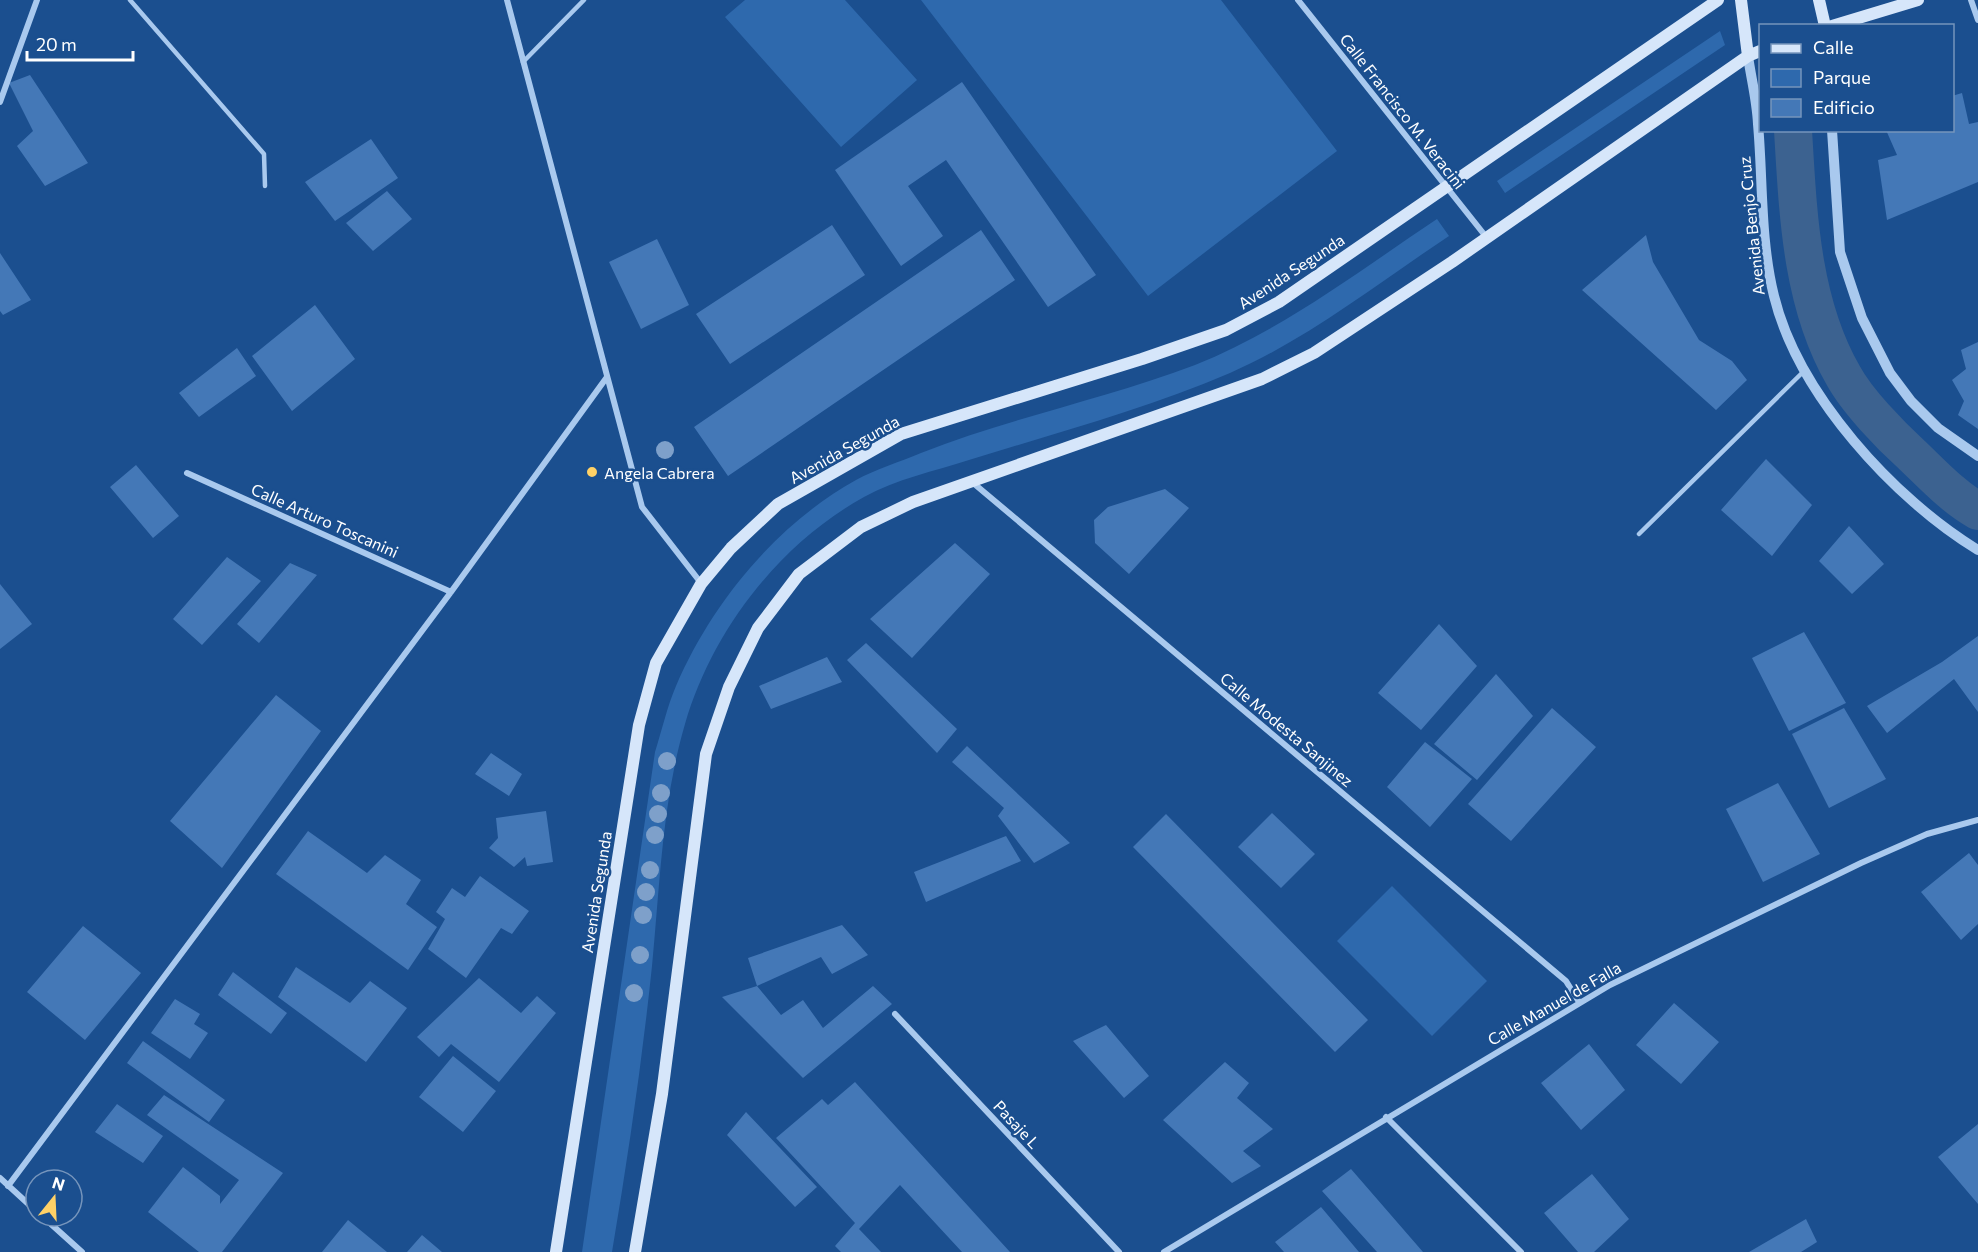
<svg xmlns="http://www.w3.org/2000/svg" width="1978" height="1252" font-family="Commissioner,sans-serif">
  <rect width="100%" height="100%" fill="#1b4f8f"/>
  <path fill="#2e69ad" d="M745,0H845L917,80L841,147L725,17Z
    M921,0H1221L1337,151L1148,296Z
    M1720,31L1725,45L1505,193L1497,181Z
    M1437,219L1449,236C1378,283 1308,339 1230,373C1146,409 1056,433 969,460C935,471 896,479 864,497C779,544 712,631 685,724C662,802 660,885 652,966C642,1062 628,1157 612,1252H582L655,752C662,730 667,707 676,686C712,602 777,524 856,480C876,469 900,462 921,453C1010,418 1105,399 1195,365C1283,330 1359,271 1437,219Z
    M1392,886L1487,981L1432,1036L1337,941Z"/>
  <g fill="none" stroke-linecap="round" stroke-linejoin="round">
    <path stroke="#3c6290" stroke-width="38" d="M1793,130C1798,213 1801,302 1843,375C1857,401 1890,435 1912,455C1933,475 1952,496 1978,511"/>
  </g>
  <path fill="#4478b7" d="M30,75L88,163L45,186L17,146L33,131L9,83Z
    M962,82L1096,275L1048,307L946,160L908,186L943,236L901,266L835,170Z
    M1962,93L1969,124L1978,122V182L1887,220L1878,160L1897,155L1886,130H1952V96Z
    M371,139L398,178L335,221L305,182Z
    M387,191L412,219L373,251L346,223Z
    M832,225L865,275L730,364L696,314Z
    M981,230L1015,280L728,476L694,427Z
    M1646,235L1653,262L1699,340L1732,361L1747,380L1716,410L1582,290Z
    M657,239L689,305L641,329L609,262Z
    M0,253L31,300L3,315L0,311Z
    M315,305L355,359L292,411L252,356Z
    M1978,342V429L1958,415L1964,401L1952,380L1966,369L1961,350Z
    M237,348L256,376L199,417L179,393Z
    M1766,459L1812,505L1772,556L1721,510Z
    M136,465L179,516L153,538L110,487Z
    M1165,489L1189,508L1129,574L1095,543L1094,520L1108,507Z
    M1849,526L1884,564L1852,594L1819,561Z
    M955,543L990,574L912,658L870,619Z
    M227,557L261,581L202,645L173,619Z
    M290,563L317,575L259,643L237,624Z
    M0,584L32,624L0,649Z
    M1439,624L1477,666L1421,730L1378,693Z
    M1804,632L1846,703L1789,731L1752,658Z
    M1978,636V712L1954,679L1887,733L1867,706L1942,662Z
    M866,643L957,729L937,753L847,660Z
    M827,657L842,682L771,709L759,686Z
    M1496,674L1533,716L1477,780L1434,744Z
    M276,695L321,731L222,868L170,821Z
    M1552,708L1596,747L1511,841L1468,804Z
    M1844,708L1886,779L1829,808L1792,734Z
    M1425,742L1472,779L1430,827L1387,787Z
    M967,746L1070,843L1034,863L998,816L1004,808L952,762Z
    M491,753L522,774L509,796L475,774Z
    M1778,783L1820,854L1763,882L1726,809Z
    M546,811L553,862L527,866L525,857L514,867L489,848L498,838L496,818Z
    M1272,813L1315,854L1281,888L1238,847Z
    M1166,814L1368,1020L1335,1052L1133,847Z
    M308,831L367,873L385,855L421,880L406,904L437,927L408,970L276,874Z
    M1006,836L1021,861L926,902L914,872Z
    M1969,853L1978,865V924L1961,940L1921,892Z
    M480,876L529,911L512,934L501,928L466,978L428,949L445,919L436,912L452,888L465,897Z
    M842,925L868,955L832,974L821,957L757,986L748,958Z
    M83,926L141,973L85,1040L27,992Z
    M296,967L350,1003L370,981L407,1008L366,1062L278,997Z
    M233,972L287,1013L271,1034L218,995Z
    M479,978L521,1013L537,996L556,1013L499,1082L451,1044L439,1057L417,1037Z
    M757,986L781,1015L803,1000L823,1028L873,986L892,1004L803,1078L722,997Z
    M175,999L200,1014L194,1024L208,1033L190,1059L151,1033Z
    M1674,1003L1719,1042L1681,1084L1636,1045Z
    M1106,1025L1149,1076L1124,1098L1073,1041Z
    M143,1041L225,1100L209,1122L127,1063Z
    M1589,1044L1625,1090L1581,1130L1541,1083Z
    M453,1056L496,1091L463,1132L419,1097Z
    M1225,1062L1249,1083L1237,1098L1273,1129L1243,1151L1261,1166L1232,1183L1163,1120Z
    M855,1082L1010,1252H962L900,1185L859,1229L881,1252H841L835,1246L855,1223L776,1138L822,1099L828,1105Z
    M164,1095L283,1173L222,1252H199L148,1212L183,1167L220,1196V1204L239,1180L147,1115Z
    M117,1104L163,1136L143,1163L95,1132Z
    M746,1112L817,1187L795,1207L727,1135Z
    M1978,1124V1204L1938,1157Z
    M1351,1169L1423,1252H1377L1322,1191Z
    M1592,1174L1629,1219L1594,1252H1578L1544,1213Z
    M1321,1207L1359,1252H1284L1275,1242Z
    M1806,1219L1817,1242L1801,1252H1749Z
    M348,1220L387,1252H322Z
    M422,1235L442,1252H407Z"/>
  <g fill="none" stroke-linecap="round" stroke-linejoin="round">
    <path stroke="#a9c9ee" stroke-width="4.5" d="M130,0L264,154L265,186
      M523,62L584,0
      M1639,534L1803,372"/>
    <path stroke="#a9c9ee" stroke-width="6" d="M507,0L642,507L701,583
      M1298,0L1487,238
      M1971,0L1978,20
      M0,102L37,0
      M187,473L451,592
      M972,482L1566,981L1579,1002
      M895,1014L1119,1252
      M1386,1117L1521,1252
      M0,1178L36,1211
      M8,1186L451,592L607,377
      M42,1216L82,1252
      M1164,1252L1610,985L1861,863L1927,834L1978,820"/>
    <path stroke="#a9c9ee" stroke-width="10" d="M1748,56C1751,78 1757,101 1758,124C1763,180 1760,240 1774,296C1798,394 1894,499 1978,550
      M1832,130L1840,252L1862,318L1890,373L1911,401L1938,428L1978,456"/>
    <path stroke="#d6e6fa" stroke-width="12" d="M1741,0L1748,56
      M1819,0L1825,26
      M1832,26L1918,0
      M556,1252L639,725L656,663L701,584L731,548L778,504L901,434L1142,359L1226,330L1279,302L1718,0
      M635,1252L662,1094L706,754L729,687L758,628L799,574L861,527L913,502L1262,379L1314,353L1452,262L1748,56L1760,51"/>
  </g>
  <g fill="#7ea0ca">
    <circle cx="665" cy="450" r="9"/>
    <circle cx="667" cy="761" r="9"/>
    <circle cx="661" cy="793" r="9"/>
    <circle cx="658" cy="814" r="9"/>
    <circle cx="655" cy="835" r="9"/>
    <circle cx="650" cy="870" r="9"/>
    <circle cx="646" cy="892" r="9"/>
    <circle cx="643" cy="915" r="9"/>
    <circle cx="640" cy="955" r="9"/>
    <circle cx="634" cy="993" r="9"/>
  </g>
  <circle fill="#ffd166" stroke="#1b4f8f" stroke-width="2" cx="592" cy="472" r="6"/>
  <g text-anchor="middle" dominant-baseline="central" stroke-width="5" stroke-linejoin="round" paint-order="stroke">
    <g font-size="16" fill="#fff" stroke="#1b4f8f">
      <text transform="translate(1403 111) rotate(52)">Calle Francisco M. Veracini</text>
      <text transform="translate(1751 226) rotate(-96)">Avenida Benjo Cruz</text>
      <text transform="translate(1291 271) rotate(-33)">Avenida Segunda</text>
      <text transform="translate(844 449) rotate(-29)">Avenida Segunda</text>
      <text transform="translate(325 520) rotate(24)">Calle Arturo Toscanini</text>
      <text transform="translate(1287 729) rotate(40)">Calle Modesta Sanjinez</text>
      <text transform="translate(596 892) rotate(-81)">Avenida Segunda</text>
      <text transform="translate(1554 1003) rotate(-30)">Calle Manuel de Falla</text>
      <text transform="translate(1017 1124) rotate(47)">Pasaje L</text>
    </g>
    <g font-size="16" fill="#fff" stroke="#1b4f8f" text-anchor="start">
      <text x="604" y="472">Angela Cabrera</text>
    </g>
  </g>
  <rect x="1759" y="24" width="195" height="108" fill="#1b4f8f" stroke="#7695bc" stroke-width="1.5"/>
  <rect x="1771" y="44" width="30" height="9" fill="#d6e6fa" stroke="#7695bc" stroke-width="1.5"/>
  <text x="1813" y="54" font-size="18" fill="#ffffff">Calle</text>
  <rect x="1771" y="69" width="30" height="18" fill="#2e69ad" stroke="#7695bc" stroke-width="1.5"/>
  <text x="1813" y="84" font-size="18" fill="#ffffff">Parque</text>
  <rect x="1771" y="99" width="30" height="18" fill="#4478b7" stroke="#7695bc" stroke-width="1.5"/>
  <text x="1813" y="114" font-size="18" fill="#ffffff">Edificio</text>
  <g transform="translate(54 1198) rotate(18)"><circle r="28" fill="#1b4f8f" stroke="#7695bc" stroke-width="1.5"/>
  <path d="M0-4.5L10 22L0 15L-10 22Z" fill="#ffd166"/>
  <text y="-9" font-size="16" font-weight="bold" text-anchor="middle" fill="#ffffff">N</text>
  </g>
  <path d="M27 51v9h106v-9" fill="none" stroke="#ffffff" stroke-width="3"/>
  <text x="36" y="51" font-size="18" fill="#ffffff" stroke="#1b4f8f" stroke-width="4.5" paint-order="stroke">20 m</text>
</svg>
